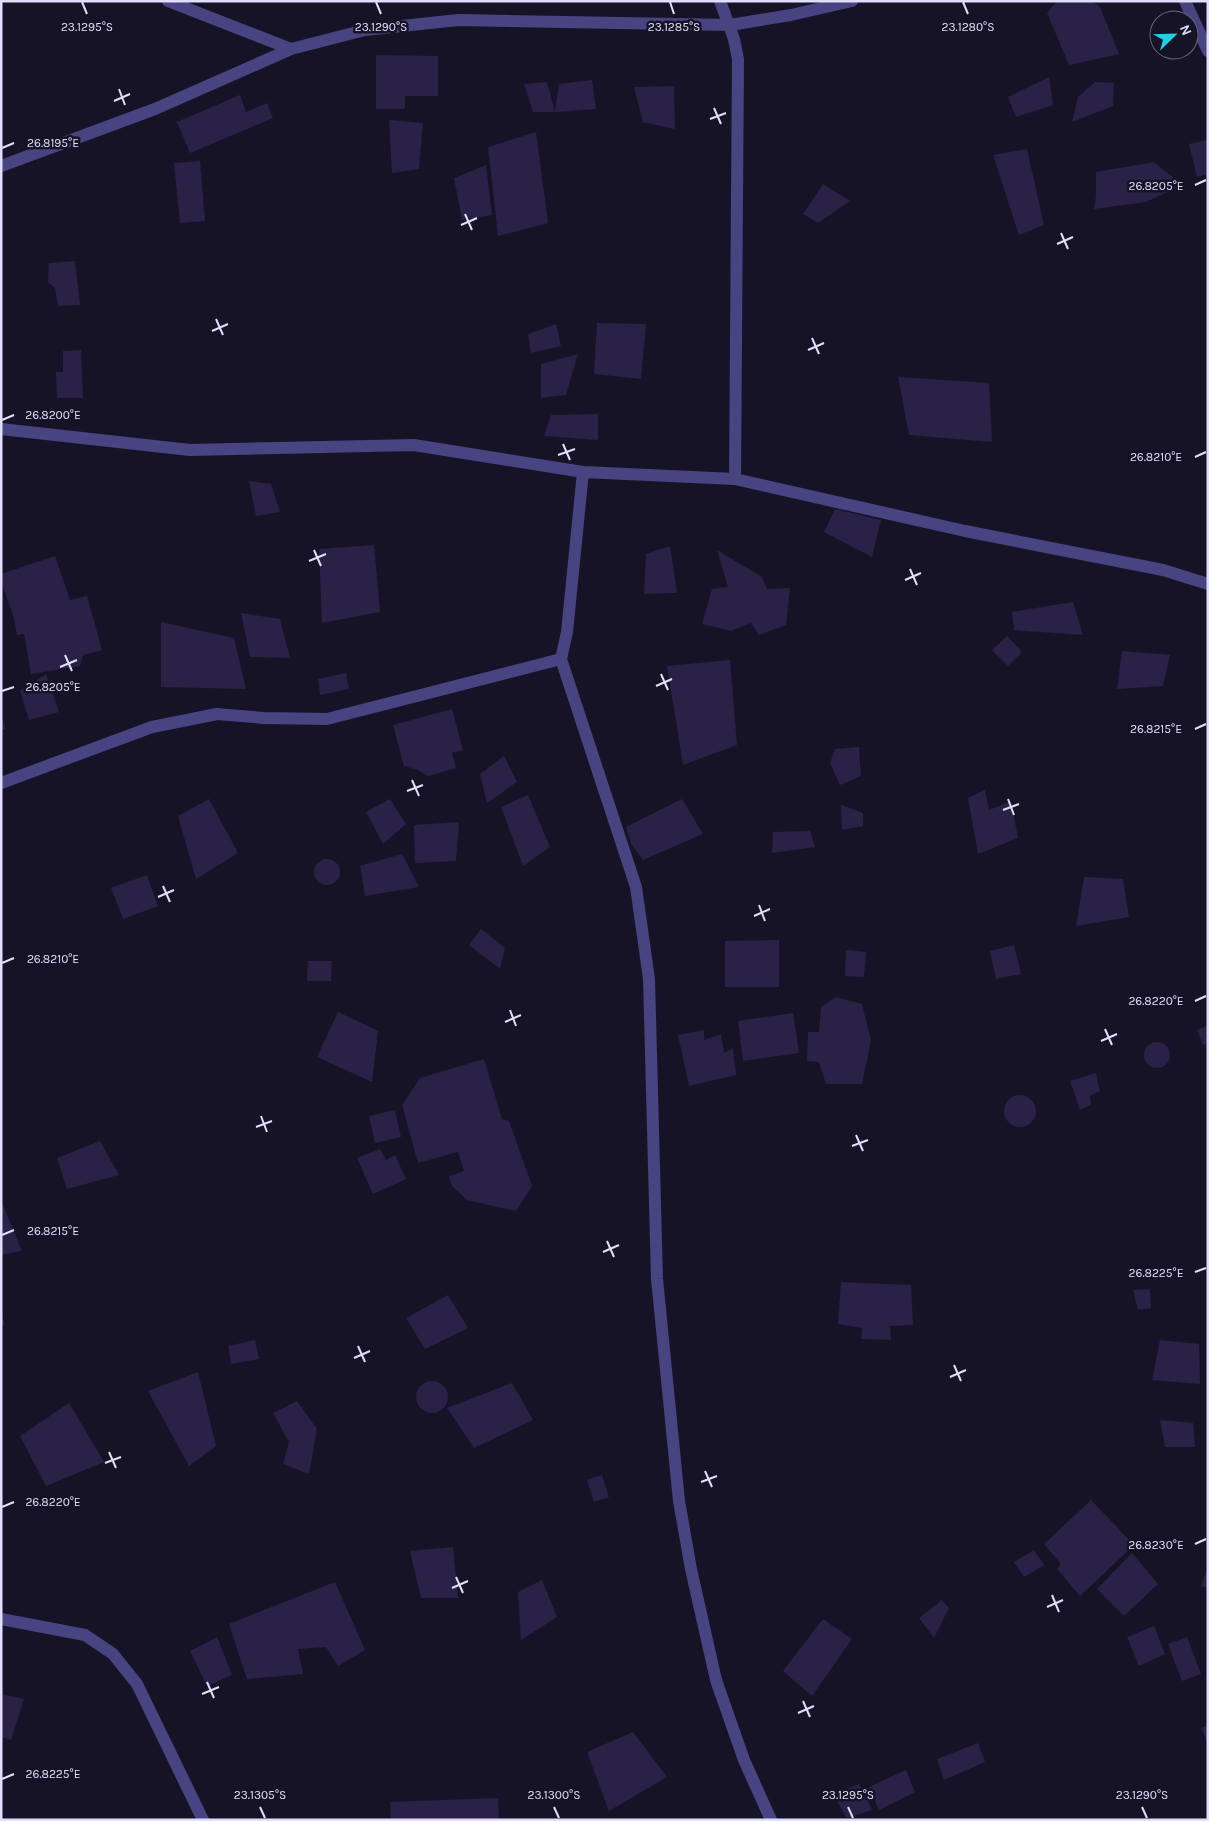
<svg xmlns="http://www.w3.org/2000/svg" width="1209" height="1821" font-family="Karla,sans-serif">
  <rect width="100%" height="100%" fill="#171327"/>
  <path fill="#292146" d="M1057,1H1092L1100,7L1119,54L1069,65L1047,13Z
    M376,55L438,56V96H405V109H376Z
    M1049,77L1053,105L1016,117L1008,97Z
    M592,80L596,109L555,112L559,84Z
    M547,82L555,112H533L524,84Z
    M1095,82L1114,83L1113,106L1072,122L1078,97Z
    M674,86L675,129L643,122L634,87Z
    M240,95L246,112L267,103L273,118L190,153L177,122Z
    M389,120L423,123L419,169L392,173Z
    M536,132L548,223L498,236L488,147Z
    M1208,140V174L1197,177L1189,144Z
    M1027,149L1044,225L1019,235L993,155Z
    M200,161L205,221L180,223L174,163Z
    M1154,162L1182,185L1146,202L1094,209L1096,196V172Z
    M486,165L492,215L462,220L454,178Z
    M823,184L850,201L818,223L803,214Z
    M75,261L80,305L58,306L55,288L48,282L49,263Z
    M597,323L646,324L641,379L594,374Z
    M556,324L561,346L531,353L528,334Z
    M81,350L83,398H57L56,372H63V351Z
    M578,354L566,395L541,398V364Z
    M898,377L989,383L992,442L909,435Z
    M598,414V440L544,436L551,415Z
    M249,481L271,484L280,512L256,516Z
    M835,509L881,520L872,557L824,532Z
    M374,545L380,612L322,623L319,549Z
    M670,546L677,593L644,594L646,554Z
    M717,550L762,577L767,589L790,588L786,625L759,635L751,623L731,631L702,624L712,589L728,587Z
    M55,556L70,600L87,596L102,650L83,655L80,666L31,674L24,634L17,635L14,618L1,581V574Z
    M1073,602L1083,635L1014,630L1012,612Z
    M241,613L280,619L290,658L250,657Z
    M161,622L234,638L246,689L161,687Z
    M1007,636L1022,652L1008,666L992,650Z
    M1122,651L1170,655L1163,686L1117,689Z
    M730,660L737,745L683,765L667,666Z
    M346,673L349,689L320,695L318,679Z
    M46,674L59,712L29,720L20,691Z
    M452,709L463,750L452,753L456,768L428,776L418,770L404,766L393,725Z
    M1,718L6,729L1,731Z
    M859,747L861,776L840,785L830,763L835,749Z
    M504,756L517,782L487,803L480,774Z
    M985,790L989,810L1011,801L1018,838L978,854L968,798Z
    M528,795L550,847L523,866L501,807Z
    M209,799L238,853L196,879L178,816Z
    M390,799L406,824L383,844L366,812Z
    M682,799L703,834L643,860L631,844L626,827Z
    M841,805L863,813V826L842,830Z
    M459,822L456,861L415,863L414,825Z
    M810,831L815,847L772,853L773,832Z
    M402,854L419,887L365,896L360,866Z
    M314 872a13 13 0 1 1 26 0a13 13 0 1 1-26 0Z
    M147,875L158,906L123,919L111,888Z
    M1084,877L1123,879L1129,917L1076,926Z
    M481,929L505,948L500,969L469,945Z
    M779,940V987H725V941Z
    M1014,945L1021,974L996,979L990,951Z
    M846,950L866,952L864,977L845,976Z
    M308,961H332L331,981H307Z
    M836,997L862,1004L871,1041L862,1084H826L819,1062L807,1061L808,1032H819L821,1007Z
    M338,1012L378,1031L372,1082L317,1057Z
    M793,1013L799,1053L743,1061L738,1021Z
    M1208,1025V1043L1203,1045L1197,1030Z
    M704,1030V1040L721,1034L724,1053L733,1048L736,1075L689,1086L678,1035Z
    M1144 1055a13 13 0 1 1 26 0a13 13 0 1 1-26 0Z
    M484,1059L502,1119L509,1121L532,1186L516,1211L467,1200L452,1186L449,1176L464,1171L458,1152L418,1163L402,1105L420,1078Z
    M1096,1073L1100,1091L1090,1096L1091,1105L1080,1110L1070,1081Z
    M1004 1111a16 16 0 1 1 32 0a16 16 0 1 1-32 0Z
    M395,1110L401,1137L375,1143L369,1116Z
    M100,1141L119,1175L67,1189L57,1158Z
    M380,1149L386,1160L395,1155L406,1179L373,1194L357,1158Z
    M1,1200L22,1251L1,1255Z
    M841,1282L911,1285L913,1325L890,1326L891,1340L861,1339L862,1328L838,1324Z
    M1150,1289L1151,1308L1138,1310L1133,1290Z
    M448,1295L468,1328L425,1349L406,1318Z
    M1,1311H2L4,1325H1Z
    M255,1340L259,1359L231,1364L228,1346Z
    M1160,1340L1199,1344L1200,1384L1152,1380Z
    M198,1372L216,1446L189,1466L148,1391Z
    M416 1397a16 16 0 1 1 32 0a16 16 0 1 1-32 0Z
    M512,1383L533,1420L474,1448L447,1408Z
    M297,1401L317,1429L309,1474L283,1464L289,1442L273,1413Z
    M69,1403L104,1462L46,1486L20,1436Z
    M1160,1420L1193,1423L1195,1447H1165Z
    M602,1475L609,1497L594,1502L587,1480Z
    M1091,1500L1134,1545L1080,1596L1057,1569L1061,1564L1044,1544Z
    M453,1547L458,1598H421L410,1551Z
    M1034,1550L1044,1565L1024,1577L1014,1562Z
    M1132,1553L1158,1584L1124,1616L1097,1589Z
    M1208,1568V1588L1201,1586Z
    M542,1580L557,1617L521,1640L518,1592Z
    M335,1582L365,1650L338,1666L326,1647L298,1649L303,1674L247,1679L229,1624Z
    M942,1600L949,1608L934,1638L919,1618Z
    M823,1619L852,1639L812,1696L783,1671Z
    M1154,1626L1165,1654L1139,1666L1127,1637Z
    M217,1637L232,1675L207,1686L190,1651Z
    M1187,1637L1201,1674L1182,1681L1168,1644Z
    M1,1694L24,1699L11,1740L1,1737Z
    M1208,1725V1744L1201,1728Z
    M633,1732L667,1777L609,1811L587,1752Z
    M978,1743L985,1762L944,1780L937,1759Z
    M906,1770L915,1792L879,1810L869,1787Z
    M859,1784L872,1810L847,1818L833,1794Z
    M498,1798L499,1820H391L390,1802Z"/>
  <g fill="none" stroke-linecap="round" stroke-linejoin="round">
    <path stroke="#474481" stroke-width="12" d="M168,1L291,49
      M720,1L734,39L738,59L735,479
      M1185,1L1208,51
      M1,166L155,109L291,49L365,30L458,20L730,25L791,15L852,1
      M1,429L190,450L414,445L583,472L735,479L965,531L1163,570L1208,584
      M583,472L567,632L561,659L636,887L649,979L657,1279L679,1501L691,1569L716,1680L744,1760L771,1820
      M1,783L152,727L217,714L264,718L327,719L561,659
      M1,1619L85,1635L113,1654L137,1684L203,1820"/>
  </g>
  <path fill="none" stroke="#e1defb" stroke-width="2" d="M82,2L87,14M376,2L381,14M670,2L674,14M963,2L968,14M119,89L125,105M114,101L130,94M714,108L721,124M710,119L726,113M2,148L14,143M1195,185L1206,180M465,214L472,230M461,225L477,218M1061,233L1068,249M1057,244L1073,237M216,319L223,335M212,331L228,324M812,338L819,354M808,350L824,343M2,420L14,415M563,444L570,460M558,455L575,449M1195,457L1206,452M314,550L321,566M309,561L326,554M910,569L917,585M905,580L921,573M65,655L72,671M60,667L77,660M661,674L668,690M656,686L672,679M2,691L14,687M1195,729L1206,724M412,780L419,796M407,791L423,785M1008,799L1014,815M1003,810L1019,804M163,886L170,902M158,897L174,890M759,905L765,921M754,916L770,909M2,963L14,958M1195,1001L1206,996M510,1010L516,1026M505,1022L521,1015M1105,1029L1112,1045M1101,1041L1117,1034M261,1116L267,1132M256,1127L272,1121M856,1135L863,1151M852,1146L868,1140M2,1235L14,1230M607,1241L614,1257M603,1252L619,1245M1195,1272L1206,1268M358,1346L365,1362M354,1358L370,1351M954,1365L961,1381M950,1377L966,1370M109,1452L116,1468M105,1463L121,1457M705,1471L712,1487M701,1482L717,1476M2,1507L14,1502M1195,1544L1206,1539M456,1577L463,1593M452,1588L468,1581M1052,1595L1059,1612M1047,1607L1063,1600M207,1682L214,1698M202,1694L219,1687M803,1701L810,1717M798,1713L814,1706M2,1779L14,1774M260,1807L265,1818M554,1807L559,1818M848,1807L853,1818M1142,1807L1147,1818"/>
  <g font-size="12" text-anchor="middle" fill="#e1defb" stroke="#171327" stroke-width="5" stroke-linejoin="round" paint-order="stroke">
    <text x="87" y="31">23.1295°S</text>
    <text x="381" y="31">23.1290°S</text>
    <text x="674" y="31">23.1285°S</text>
    <text x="968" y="31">23.1280°S</text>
    <text x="53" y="147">26.8195°E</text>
    <text x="1156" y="190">26.8205°E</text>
    <text x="53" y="419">26.8200°E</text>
    <text x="1156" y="461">26.8210°E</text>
    <text x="53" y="691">26.8205°E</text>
    <text x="1156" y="733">26.8215°E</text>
    <text x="53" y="963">26.8210°E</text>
    <text x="1156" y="1005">26.8220°E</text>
    <text x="53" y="1235">26.8215°E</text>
    <text x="1156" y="1277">26.8225°E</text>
    <text x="53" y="1506">26.8220°E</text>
    <text x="1156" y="1549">26.8230°E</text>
    <text x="53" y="1778">26.8225°E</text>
    <text x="260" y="1799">23.1305°S</text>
    <text x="554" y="1799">23.1300°S</text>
    <text x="848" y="1799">23.1295°S</text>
    <text x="1142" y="1799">23.1290°S</text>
  </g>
  <rect width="1209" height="1821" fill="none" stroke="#e1defb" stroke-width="5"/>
  <g transform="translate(1174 35) rotate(67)"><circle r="24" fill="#171327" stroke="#68647c"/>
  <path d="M0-4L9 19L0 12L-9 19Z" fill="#20cee5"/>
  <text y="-8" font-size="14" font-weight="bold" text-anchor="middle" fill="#e1defb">N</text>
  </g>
</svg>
